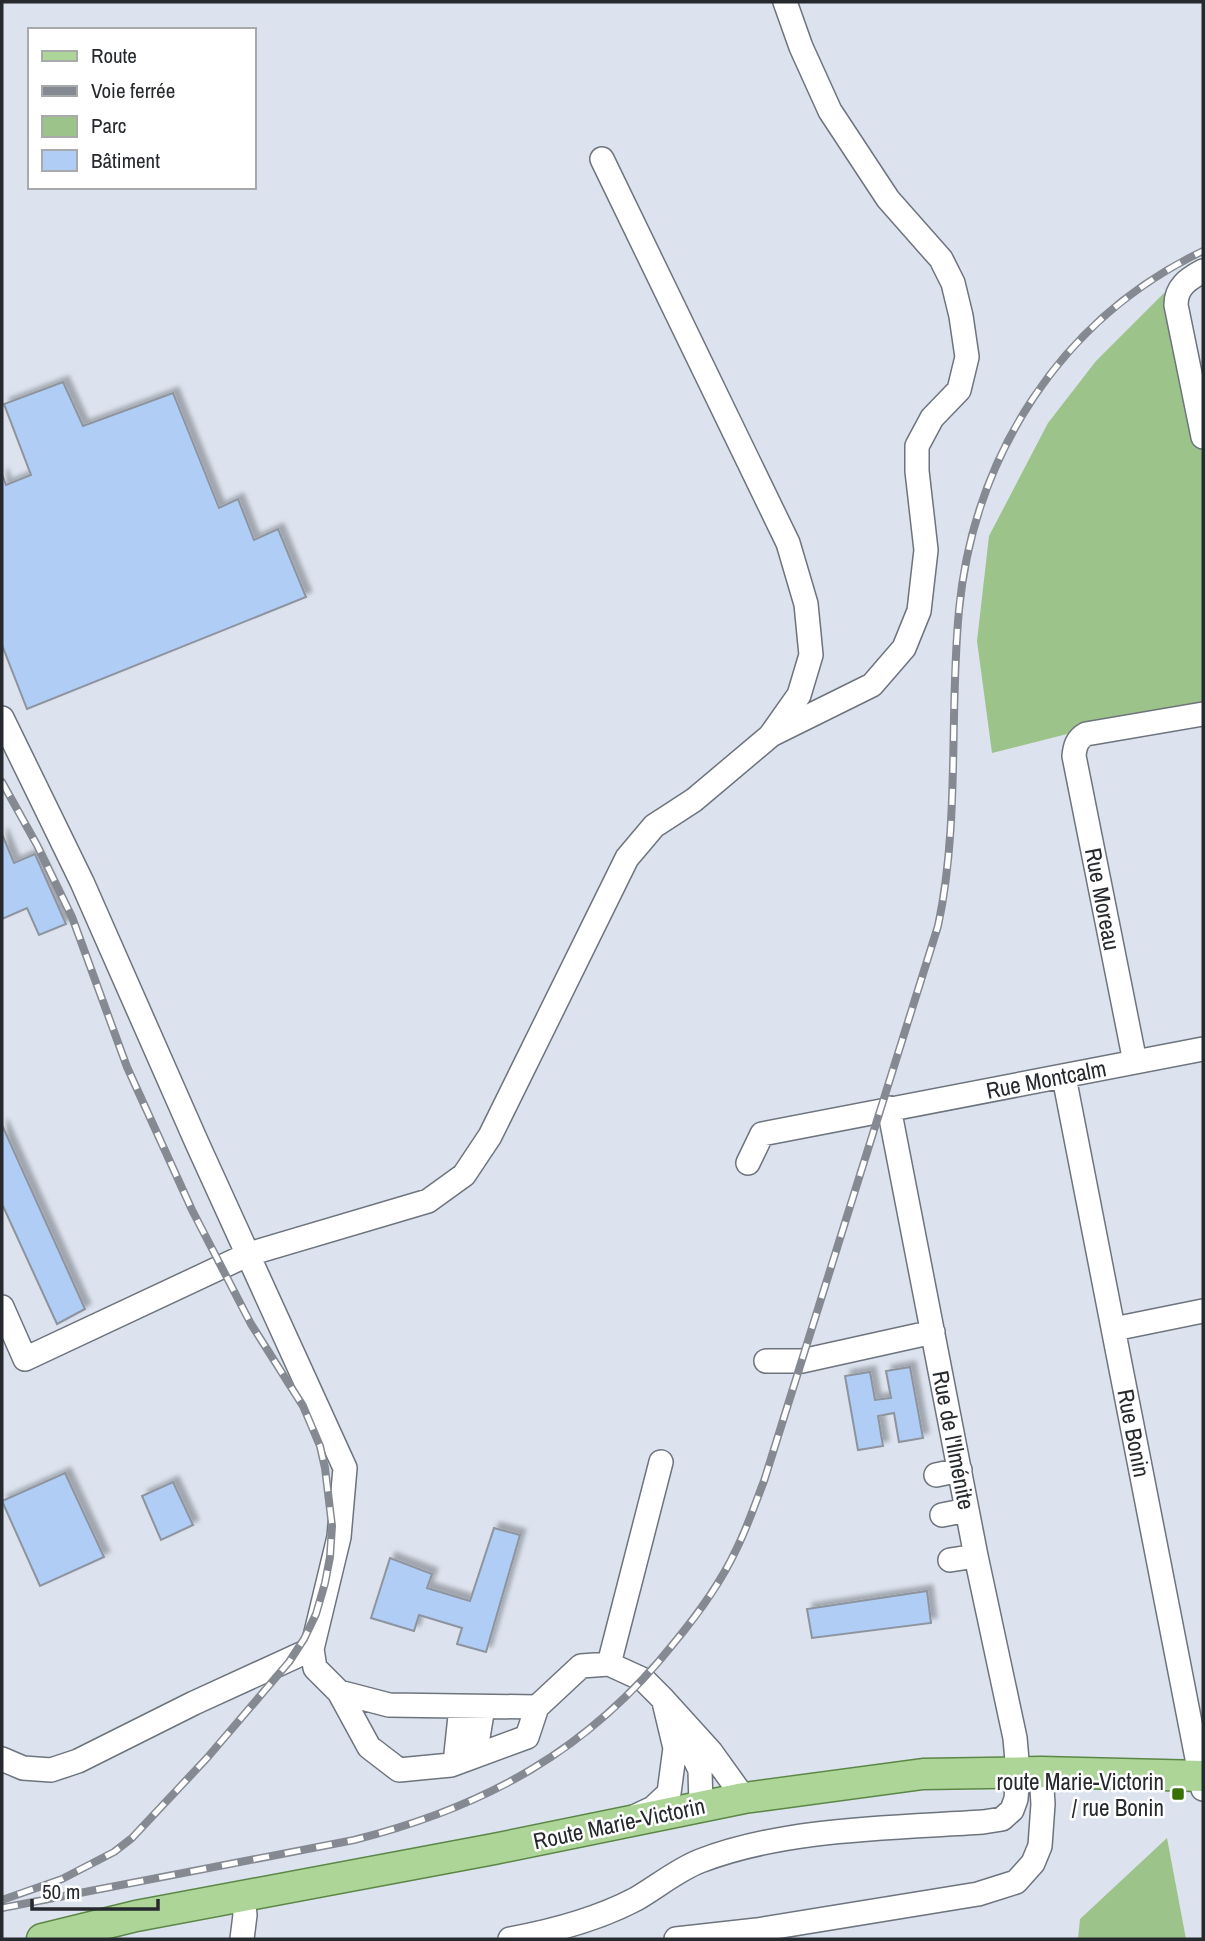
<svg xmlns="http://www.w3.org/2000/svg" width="1205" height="1941" font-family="'Archivo Narrow',sans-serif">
  <defs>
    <filter id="shadow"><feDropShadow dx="5.5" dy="-5.5" stdDeviation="2" flood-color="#0004"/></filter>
  </defs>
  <rect width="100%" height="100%" fill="#dce3ee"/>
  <path fill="#9cc389" d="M1168,289L1203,458V705L1079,731L992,753L977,641L989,536L1048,423L1096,361Z
    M1167,1838L1186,1939H1078L1080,1919Z"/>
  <path fill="#b0cdf6" stroke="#8d949e" stroke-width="2" filter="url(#shadow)" d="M63,382L83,426L173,393L219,508L238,499L254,540L278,529L306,597L27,709L2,645V474L6,485L31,475L4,404Z
    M2,834L14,863L35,854L66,924L39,935L27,908L2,919Z
    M2,1125L85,1309L57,1324L2,1204Z
    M910,1367L923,1438L899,1442L894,1413L878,1416L883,1446L858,1450L845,1376L870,1372L875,1400L891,1398L886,1371Z
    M65,1473L104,1557L40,1586L2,1501Z
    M173,1482L193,1525L161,1540L142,1496Z
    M494,1528L520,1535L486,1652L457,1644L462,1628L419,1615L414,1631L371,1618L390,1558L432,1574L427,1588L470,1601Z
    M927,1591L931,1623L812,1638L807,1609Z"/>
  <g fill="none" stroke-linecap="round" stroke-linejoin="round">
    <defs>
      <path id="minor" d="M1203,271C1188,279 1176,287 1176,305L1203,437
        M2,718L82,882L197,1143L345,1468L339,1537L312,1649L315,1668L339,1692L369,1747L399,1770L451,1765L527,1737L537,1707L581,1666L609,1664L644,1680L663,1699L711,1752L744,1798
        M773,734L872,685L904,648L919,611L926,550L917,471V446L932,418L959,390L967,357L961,316L953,283L941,259L888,199L830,111L801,47L785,2
        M1135,1062L1074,756C1075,746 1077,739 1086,734L1203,714
        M1064,1077L1203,1789
        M748,1163L762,1134L1203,1049
        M2,1307L25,1359L249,1254L428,1201L464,1175L490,1136L627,858L654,826L694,800L770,736L799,695L811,655L806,604L788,543L602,159
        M1114,1329L1203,1311
        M766,1361H802L933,1332
        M936,1475L960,1470
        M942,1515L967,1510
        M950,1560L976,1556
        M609,1664L661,1462
        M339,1692L389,1705L537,1707
        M682,1732L700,1770L701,1806
        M475,1756L483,1707
        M2,1759L23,1768L51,1770L78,1761L194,1703L312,1649
        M455,1763L461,1707
        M636,1816L653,1808L669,1793L675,1748L664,1702
        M242,1939L245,1915L243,1897
        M510,1939C554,1931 596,1920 636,1899C657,1887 677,1870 700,1861C786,1828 891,1828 983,1822L1002,1819L1012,1810L1016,1799L1018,1772L1015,1738L976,1556L889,1108
        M676,1939L757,1930L978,1894L1016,1882L1033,1863L1040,1846L1043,1804L1041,1772"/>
      <path id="major" d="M42,1939L136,1916L494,1849L744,1798L923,1774L1041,1772L1203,1776"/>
    </defs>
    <use href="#minor" stroke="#6d747d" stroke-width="26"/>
    <use href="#major" stroke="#5b8746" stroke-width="33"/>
    <use href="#minor" stroke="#fff" stroke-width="23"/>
    <use href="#major" stroke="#add598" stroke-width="30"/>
    <defs>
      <path id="rail" d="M2,782L37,845L72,917L127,1067L192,1210L251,1324L303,1406L320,1446L325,1468L332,1526L330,1557L325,1583L316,1614L304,1639L289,1662L207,1758L132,1838L114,1852L62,1879L2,1900
        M2,1908L354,1840C486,1807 589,1750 674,1643C698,1614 720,1584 736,1550C747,1528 755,1504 764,1481L938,926C960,823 949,715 959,610C974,455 1061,319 1203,251"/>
    </defs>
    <use href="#rail" stroke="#858a92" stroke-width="8"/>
    <use href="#rail" stroke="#fff" stroke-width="5" stroke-dasharray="16" stroke-linecap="butt"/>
  </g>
  <rect fill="#367101" stroke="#fff" stroke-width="2.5" x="1171" y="1787" width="14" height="14" rx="3.5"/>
  <g text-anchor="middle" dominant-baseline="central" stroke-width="5" stroke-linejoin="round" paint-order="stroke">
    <g font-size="23" fill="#26292d" stroke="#fff">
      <text transform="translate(1103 899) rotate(79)">Rue Moreau</text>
      <text transform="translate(1046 1079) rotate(-11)">Rue Montcalm</text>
      <text transform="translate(1134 1433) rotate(79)">Rue Bonin</text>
      <text transform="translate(954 1440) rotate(79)">Rue de l'Ilménite</text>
      <text transform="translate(619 1823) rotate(-12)">Route Marie-Victorin</text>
    </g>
    <g font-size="23" fill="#26292d" stroke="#fff" text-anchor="end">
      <text x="1164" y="1781">route Marie-Victorin<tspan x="1164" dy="26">/ rue Bonin</tspan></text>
    </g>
  </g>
  <rect width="1205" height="1941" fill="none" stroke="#26292d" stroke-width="7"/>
  <rect x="28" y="28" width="228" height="161" fill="#ffffff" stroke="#a8a9ab" stroke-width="2"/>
  <rect x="42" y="51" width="35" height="10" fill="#add598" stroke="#a8a9ab" stroke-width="2"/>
  <text x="91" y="63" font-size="21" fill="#26292d">Route</text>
  <rect x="42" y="86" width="35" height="10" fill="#858a92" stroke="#a8a9ab" stroke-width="2"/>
  <text x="91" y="98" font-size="21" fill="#26292d">Voie ferrée</text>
  <rect x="42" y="116" width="35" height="21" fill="#9cc389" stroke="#a8a9ab" stroke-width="2"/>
  <text x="91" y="133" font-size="21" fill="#26292d">Parc</text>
  <rect x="42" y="150" width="35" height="21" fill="#b0cdf6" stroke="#a8a9ab" stroke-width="2"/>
  <text x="91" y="168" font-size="21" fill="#26292d">Bâtiment</text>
  <path d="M32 1899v10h126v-10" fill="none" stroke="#26292d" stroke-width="3.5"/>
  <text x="42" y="1899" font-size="21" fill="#26292d" stroke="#ffffff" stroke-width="5" paint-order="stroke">50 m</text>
</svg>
